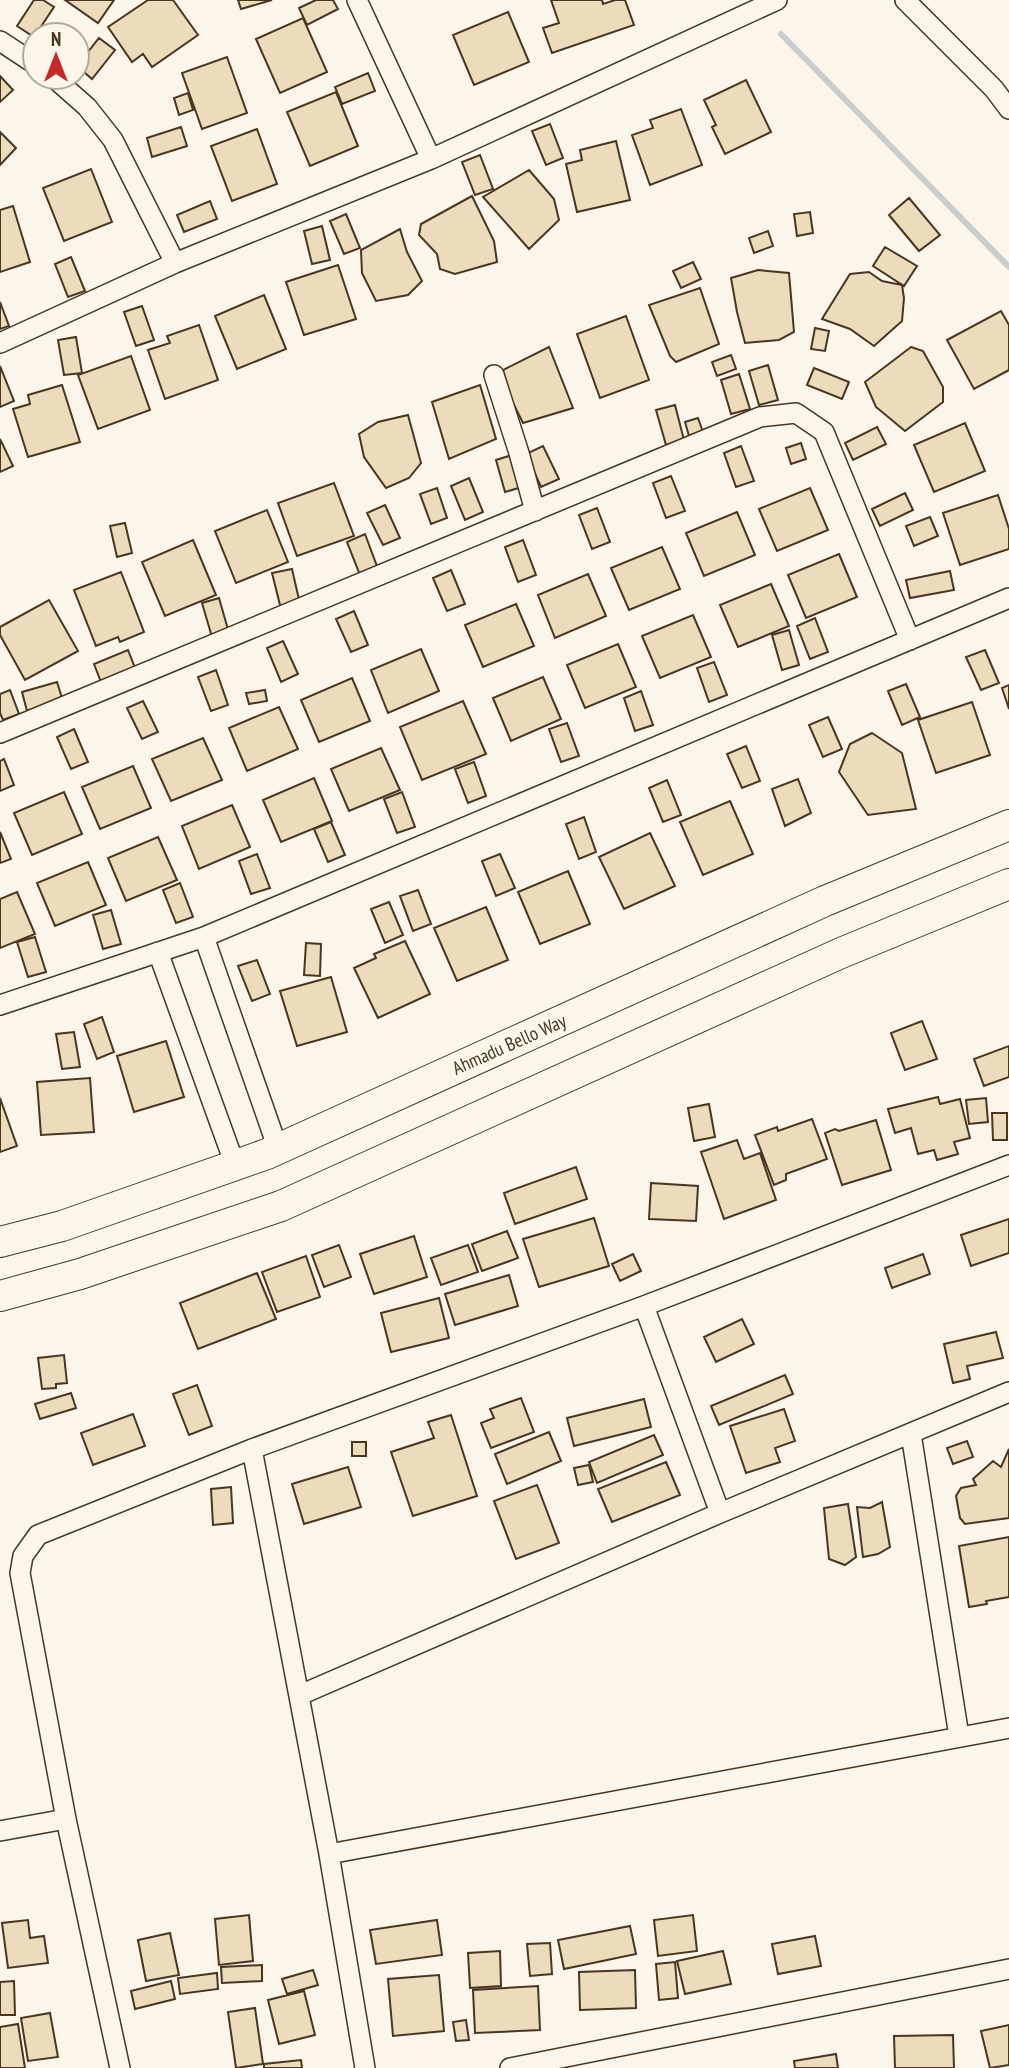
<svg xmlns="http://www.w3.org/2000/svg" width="1009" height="2068" font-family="'PT Sans Narrow',sans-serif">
  <rect width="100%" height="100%" fill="#fbf6e9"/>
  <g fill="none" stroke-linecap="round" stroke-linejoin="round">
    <path stroke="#c9cecd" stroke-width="6" d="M781,34L1009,267"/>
  </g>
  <path fill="#ecdcbc" stroke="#4a3520" stroke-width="2" d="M34,0H43L54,7L34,37L17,26Z
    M65,0H114L98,23Z
    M148,0H173L198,35L152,67L143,54L132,62L108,27Z
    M238,0H272L241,9Z
    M316,0H333L338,9L307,25L299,8Z
    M551,0H602L603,4L615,0H625L634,25L552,53L543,28L559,23Z
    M508,12L529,62L474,85L453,35Z
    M303,18L327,72L280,93L256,39Z
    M99,38L115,50L92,79L77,66Z
    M227,57L247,113L202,129L182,73Z
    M368,73L375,91L342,104L335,87Z
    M0,76L13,90L0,102Z
    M746,80L771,132L725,154L712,127L716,125L704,100Z
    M336,92L358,146L310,166L287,112Z
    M188,93L193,110L179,115L174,98Z
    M681,109L702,165L650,185L632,135L653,128L650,120Z
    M550,124L563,158L546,165L532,131Z
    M181,127L187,146L152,157L147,138Z
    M257,129L277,184L232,201L211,146Z
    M0,132L16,148L0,165Z
    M616,141L630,200L577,212L566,164L582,160L580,150Z
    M480,155L493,189L475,195L462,162Z
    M91,169L112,222L64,241L43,188Z
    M529,170L554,199L559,220L529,249L483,197Z
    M472,196L494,241L497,262L455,274L440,269L437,254L419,235L421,224Z
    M909,198L940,235L919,251L889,215Z
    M210,201L217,219L184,232L177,215Z
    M13,206L30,262L0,272V210Z
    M810,212L813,233L797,236L794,214Z
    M346,214L360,248L344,254L330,221Z
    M322,226L330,260L312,264L304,231Z
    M400,229L407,252L422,281L408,295L376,301L362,273L361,250Z
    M768,231L773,246L754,253L749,238Z
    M885,247L917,266L904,286L873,266Z
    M71,257L85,291L68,297L55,264Z
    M693,262L701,279L681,288L673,271Z
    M338,265L356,319L304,335L286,282Z
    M758,270L789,273L794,332L779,340L745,343L737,312L731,278Z
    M869,272L882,281L902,285L904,298L902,321L874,346L850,329L822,319L850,274Z
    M700,288L719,344L676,362L670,356L649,305Z
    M264,295L286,349L237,369L215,316Z
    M0,302L9,326L0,329Z
    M142,306L154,340L136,346L124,312Z
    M1001,311L1009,325V370L974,389L947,340Z
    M626,316L649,380L600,398L577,334Z
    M199,325L218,380L165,399L148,350L170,343L167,336Z
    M815,328L829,331L825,351L811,349Z
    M76,337L82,373L64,375L58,340Z
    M549,347L573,408L523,423L512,401L503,370Z
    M911,347L923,351L943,387V402L905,431L876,407L865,382Z
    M731,355L736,369L717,376L712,362Z
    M131,356L150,410L98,429L78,375Z
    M768,365L778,400L759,405L749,371Z
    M0,366L14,401L0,407Z
    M814,368L849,382L842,399L807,385Z
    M739,374L750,409L731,414L721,380Z
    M62,385L80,442L28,457L13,409L30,404L28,395Z
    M480,385L496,439L449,459L432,402Z
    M675,405L684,440L666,445L656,410Z
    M408,415L421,463L409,478L386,488L364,457L359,434L378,422Z
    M698,418L703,432L689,436L685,422Z
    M965,423L985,471L934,492L914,445Z
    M877,427L886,444L853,460L845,443Z
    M0,439L13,466L0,472Z
    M801,443L806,459L791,464L786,448Z
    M543,446L559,479L541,487L526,454Z
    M741,446L754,481L736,487L724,453Z
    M512,455L522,487L505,492L496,460Z
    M671,476L685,511L666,518L653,483Z
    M469,478L483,512L465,520L451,486Z
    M334,483L354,536L297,556L278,503Z
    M437,488L447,518L431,524L420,494Z
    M810,488L828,530L777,551L759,509Z
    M905,493L913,510L880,526L872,509Z
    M998,495L1009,529V549L960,565L943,513Z
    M385,505L400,538L383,545L367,513Z
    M597,508L610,542L592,549L579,515Z
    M267,510L288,562L236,583L215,531Z
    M737,512L755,555L704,576L686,533Z
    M930,517L938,536L914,546L906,526Z
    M125,523L132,553L117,557L110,526Z
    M365,534L378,569L360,575L347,542Z
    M193,540L216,595L165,616L142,562Z
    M523,540L536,575L518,582L505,547Z
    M662,547L680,589L629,610L611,568Z
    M839,554L857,597L806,618L788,575Z
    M292,569L300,604L281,609L272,573Z
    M451,570L465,604L447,611L433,578Z
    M950,571L954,590L910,598L906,580Z
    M121,572L144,632L120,642L118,637L96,646L74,590Z
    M588,574L606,616L555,638L538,595Z
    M771,584L789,626L738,647L720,605Z
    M219,598L229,633L212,637L202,603Z
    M49,600L78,651L25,680L0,635V627Z
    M516,604L534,646L483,667L465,625Z
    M354,611L368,645L351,652L336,619Z
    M693,615L711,657L660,678L642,636Z
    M815,618L828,652L810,659L797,626Z
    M789,630L799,665L782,670L772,635Z
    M283,641L298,674L281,682L267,648Z
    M618,644L636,687L585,708L567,665Z
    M421,649L439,691L388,713L371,670Z
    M128,650L135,668L101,682L94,664Z
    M985,650L999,683L981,690L966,657Z
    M714,662L727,695L709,702L697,668Z
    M216,670L228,705L211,711L198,677Z
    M543,677L561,719L511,741L493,698Z
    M352,678L370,721L319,742L301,700Z
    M57,682L63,701L27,711L22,692Z
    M906,684L920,717L902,725L888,691Z
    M1009,685V709L1002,688Z
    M10,690L19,714L3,720L0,713V694Z
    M265,690L267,701L249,704L246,693Z
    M641,691L653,725L635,731L624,698Z
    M143,701L158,732L142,739L127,708Z
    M463,701L486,754L422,780L400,727Z
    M972,702L990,755L936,773L918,720Z
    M279,707L298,749L247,771L229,728Z
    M828,717L842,749L823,757L809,725Z
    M567,723L579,756L561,762L549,729Z
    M74,729L88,762L71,769L57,737Z
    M872,733L902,753L916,809L868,815L839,772L850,744Z
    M203,738L222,780L171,801L152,759Z
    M746,746L760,781L742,788L727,754Z
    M381,748L400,790L349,811L331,769Z
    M4,759L14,785L0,791V761Z
    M474,762L486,796L468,803L455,769Z
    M133,766L151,808L100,829L82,787Z
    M314,778L332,821L281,842L263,800Z
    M798,779L811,813L785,826L772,789Z
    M667,780L681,815L663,822L649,788Z
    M64,792L82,834L32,855L14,813Z
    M402,792L415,827L397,833L384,799Z
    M730,801L753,854L703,875L680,822Z
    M232,805L250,847L199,869L182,826Z
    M584,817L596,852L579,859L566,824Z
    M331,822L345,855L328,862L314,829Z
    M0,832L11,859L0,863Z
    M650,833L675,886L624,909L599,857Z
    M158,837L177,880L126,901L108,858Z
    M257,854L270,888L251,894L239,861Z
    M500,854L515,888L496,896L482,861Z
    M88,862L106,905L55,926L37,883Z
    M568,871L590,924L540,944L518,892Z
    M180,883L193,917L176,923L163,890Z
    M418,890L431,924L413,931L400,896Z
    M17,892L35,934L0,948V899Z
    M389,902L403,935L385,943L371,909Z
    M486,907L508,960L457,981L434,928Z
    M111,910L121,944L103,949L93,915Z
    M35,937L46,972L28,977L17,942Z
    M405,941L430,994L378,1018L354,968L376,958L374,954Z
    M306,943L321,944L320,976L304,975Z
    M257,960L270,994L252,1001L238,966Z
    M331,977L347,1032L297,1046L280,991Z
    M102,1017L114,1052L97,1059L84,1024Z
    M922,1021L937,1059L905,1070L891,1033Z
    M74,1032L80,1067L62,1069L56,1034Z
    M166,1041L184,1097L134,1112L117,1056Z
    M1009,1046V1077L984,1086L974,1059Z
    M90,1078L94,1132L41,1135L37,1082Z
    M938,1097L940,1104L960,1099L970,1138L954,1142L958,1154L937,1160L934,1150L918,1154L911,1128L895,1133L888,1109Z
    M0,1098L17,1146L0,1152Z
    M986,1098L988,1122L969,1124L966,1100Z
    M709,1104L715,1137L694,1141L688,1108Z
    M992,1113H1007V1140H993Z
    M812,1119L827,1159L786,1174V1180L774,1185L755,1135L777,1127L778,1131Z
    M876,1120L891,1170L842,1185L825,1133L835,1129L839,1131Z
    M737,1140L744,1159L760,1153L776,1200L724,1219L701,1152Z
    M576,1167L587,1199L515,1224L504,1193Z
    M651,1183L698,1186L696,1221L649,1219Z
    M594,1218L609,1266L539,1287L523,1239Z
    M1009,1219V1253L971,1266L961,1235Z
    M507,1231L518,1258L482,1271L472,1244Z
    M414,1236L427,1277L374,1294L360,1254Z
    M339,1245L351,1277L324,1287L312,1255Z
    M468,1245L478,1272L441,1285L431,1258Z
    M633,1254L641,1271L620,1281L612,1264Z
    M923,1254L930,1274L892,1288L885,1268Z
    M306,1256L320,1297L277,1312L262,1272Z
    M257,1273L276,1319L198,1349L180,1303Z
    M509,1275L518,1306L455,1325L445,1294Z
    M439,1298L449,1338L391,1352L381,1313Z
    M742,1319L754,1344L716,1362L704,1337Z
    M996,1332L1003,1358L967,1366L970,1379L953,1383L944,1344Z
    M64,1355L67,1383L56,1384V1388L42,1389L38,1358Z
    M785,1375L793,1394L719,1425L711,1406Z
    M197,1385L212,1426L189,1435L173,1394Z
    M71,1393L76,1408L40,1419L35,1404Z
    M521,1398L534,1432L491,1448L481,1423L494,1418L490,1409Z
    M644,1399L651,1427L574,1446L567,1418Z
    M784,1409L795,1441L775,1448L780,1462L746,1473L730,1426Z
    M133,1414L145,1446L93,1465L81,1433Z
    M451,1415L477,1496L413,1516L391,1452L434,1438L428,1422Z
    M549,1432L561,1461L507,1484L495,1454Z
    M654,1435L663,1455L597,1483L589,1462Z
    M967,1441L973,1457L953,1464L947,1448Z
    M352,1442H366V1456H352Z
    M1009,1449V1518L965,1524L960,1518L956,1496L961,1488L976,1485L973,1479L993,1461L1001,1467Z
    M666,1462L680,1495L612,1522L598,1489Z
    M589,1465L593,1482L578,1485L574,1468Z
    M348,1467L361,1507L304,1524L292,1484Z
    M537,1485L559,1543L516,1559L494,1501Z
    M231,1487L233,1523L213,1525L211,1489Z
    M882,1502L890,1547L878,1554L863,1557L857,1507L870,1508Z
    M848,1504L856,1557L845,1565L829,1559L824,1508Z
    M1009,1537V1597L986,1601L987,1604L969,1607L959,1546Z
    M249,1915L253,1961L219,1965L215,1919Z
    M693,1915L697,1951L658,1956L654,1920Z
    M28,1920L30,1938L44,1936L48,1963L8,1968L2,1923Z
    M437,1920L442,1955L376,1964L370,1930Z
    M630,1926L636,1954L564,1969L558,1940Z
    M170,1933L179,1975L146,1981L138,1940Z
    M815,1936L821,1966L778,1974L772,1944Z
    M550,1943L552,1974L530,1976L527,1944Z
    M500,1951L501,1986L470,1988L468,1953Z
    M723,1951L731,1984L685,1994L677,1961Z
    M675,1962L678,1998L659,2000L656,1964Z
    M262,1965V1981L222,1983L221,1967Z
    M313,1970L318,1985L287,1994L282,1979Z
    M635,1970L636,2008L580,2010L579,1972Z
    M217,1973L218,1989L180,1994L178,1978Z
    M439,1975L444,2031L393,2036L388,1979Z
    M14,1981L15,2015H0V1982Z
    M171,1981L175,1999L135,2009L131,1991Z
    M538,1986L540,2030L475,2033L473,1990Z
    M304,1991L315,2035L279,2044L268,2000Z
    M255,2008L263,2064L236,2068L228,2012Z
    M50,2013L58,2057L28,2061L21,2018Z
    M466,2020L469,2040L456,2041L453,2022Z
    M18,2024L25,2068H0V2027Z
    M1009,2025V2065L990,2068L981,2031Z
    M953,2035L954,2068H895L894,2036Z
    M836,2054L838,2068H795L794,2061Z
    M301,2060L302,2068H264V2064Z"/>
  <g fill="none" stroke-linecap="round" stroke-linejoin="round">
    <defs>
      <path id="minor" d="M357,0L431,159
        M905,0L994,89L1009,109
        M0,41L35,64
        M53,77L87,107L113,140L175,263
        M0,343L175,263L431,159L777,0
        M494,375L519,453L535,511
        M0,733L760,417L796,413L824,432L910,640
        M204,937L278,1149
        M158,952L235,1165
        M0,1005L204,937L1009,598
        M644,1306L720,1513
        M911,1434L959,1736
        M252,1449L329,1854L365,2068
        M300,1695L720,1513L1009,1392
        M0,1831L66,1819
        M329,1854L1009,1728
        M120,2068L66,1819L20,1573L23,1556L38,1535L252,1449L644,1306L1009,1165
        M510,2068L1009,1969"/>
      <path id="primary" d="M0,1242L62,1226L267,1154L825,901L1009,825
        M0,1296L80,1274L281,1206L841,953L1009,884"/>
    </defs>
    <use href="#minor" stroke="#4a3520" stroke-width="22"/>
    <use href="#primary" stroke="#4a3520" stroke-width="32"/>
    <use href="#minor" stroke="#fbf6e9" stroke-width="19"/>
    <use href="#primary" stroke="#fbf6e9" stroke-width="30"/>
  </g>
  <g text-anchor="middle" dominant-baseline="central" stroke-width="5" stroke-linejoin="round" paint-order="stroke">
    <g font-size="19" fill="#4a3520" stroke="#fbf6e9">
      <text transform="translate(509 1044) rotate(-24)">Ahmadu Bello Way</text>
    </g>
  </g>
  <g transform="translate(56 56)"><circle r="33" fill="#fbf6e9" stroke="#b4a999" stroke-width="2"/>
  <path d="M0-5L12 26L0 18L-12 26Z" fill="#c62828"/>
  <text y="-10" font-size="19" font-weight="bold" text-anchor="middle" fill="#4a3520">N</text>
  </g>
</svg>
